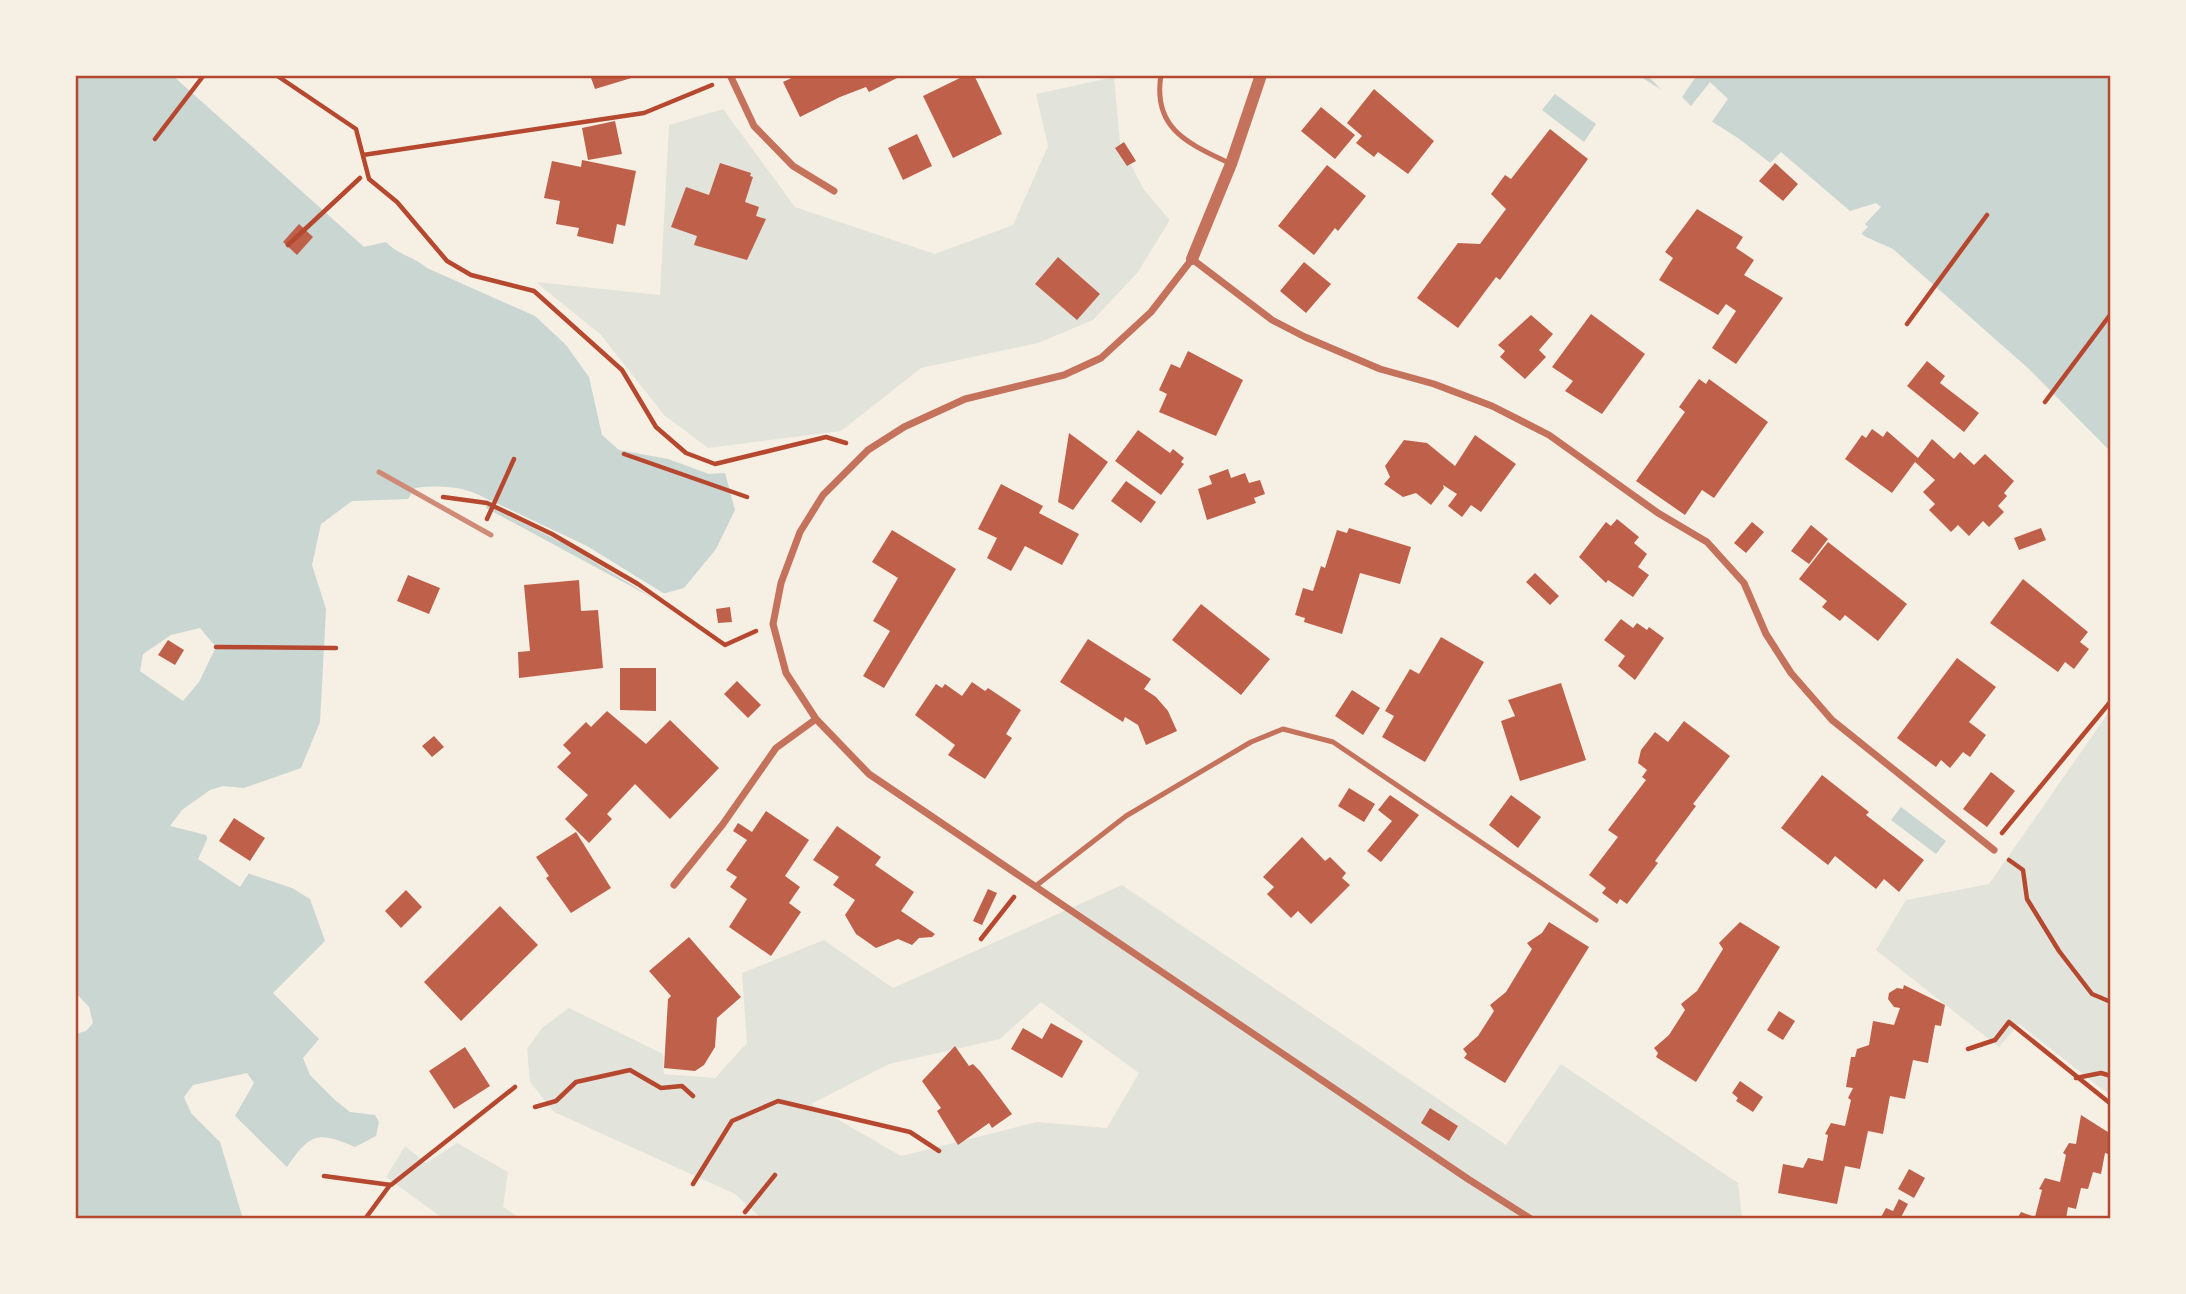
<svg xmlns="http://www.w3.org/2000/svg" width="2186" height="1294" font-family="'Noto Sans',sans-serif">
  <rect width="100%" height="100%" fill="#f6efe4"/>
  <path fill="#e2e4dc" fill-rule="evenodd" d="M1114,77L1120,143L1144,190L1170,220L1138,272L1093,320L1038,343L921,368L841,431L708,448L664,415L601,335L536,282L660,295L669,125L723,109L795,207L935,254L1013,225L1048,146L1036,94Z
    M2111,709V1096L2019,1024L1999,1047L1876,950L1906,900L1989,884Z
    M1122,885L1506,1145L1561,1064L1738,1183L1742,1219H762L735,1194L554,1112L530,1082L527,1049L542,1028L569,1008L663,1054L664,1074L715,1078L747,1043L742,973L824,940L893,988ZM1041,1002L1139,1073L1107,1128L1037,1122L901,1156L811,1104L889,1064L1000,1039Z
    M457,1143L508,1172L503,1207L522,1219H444L386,1177L405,1146L426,1163Z"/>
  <path fill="#c9d6d2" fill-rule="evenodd" d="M75,75H172L364,247L386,242C398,255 413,256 427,268L535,316L566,345L589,377L602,435L619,450L668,459L709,474L725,473L735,510L716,549L684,588L651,597L486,508L489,500C464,486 443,485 415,488L408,499L352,501L321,524L312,565L326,609L320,722L301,768L244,788L223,786L210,790L182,810L170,826L206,835L209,842L250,874L292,888L310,899L325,941L273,993L319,1039L303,1058L310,1075L335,1100L350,1112L375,1115L379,1122L376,1136L355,1147C318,1131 310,1133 287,1167L235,1116L254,1083L247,1073L193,1085L184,1097L191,1113L220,1142L243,1219H75V1034L86,1031L93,1023L89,1007L75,992ZM200,628L216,647L199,682L183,701L140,671L143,654L171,635Z
    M1638,75H2111V452L2029,369L1893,249L1866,237L1738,138Z
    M1555,94L1596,124L1584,142L1542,110Z
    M1901,807L1946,841L1936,854L1891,820Z"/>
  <path fill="#f6efe4" d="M1647,75H1697L1682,97L1691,106L1710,82L1728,99L1709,126L1675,104Z
    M1781,152L1850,211L1876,203L1881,207L1865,224L1868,227L1859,236L1768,165Z
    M490,500L587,546L668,596L655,599L565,544L486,505Z
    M209,835L246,867L249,873L240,887L198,859Z"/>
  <path fill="#bf614a" d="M590,75H638V76L595,89Z
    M798,75H903L869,92L866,87L840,97L800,117L783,82Z
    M966,75H974L1002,134L953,158L923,96Z
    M1374,89L1434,141L1408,174L1378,152L1374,157L1356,143L1362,136L1347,123Z
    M1321,107L1355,135L1335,159L1301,131Z
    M615,121L622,154L588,160L582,128Z
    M1550,129L1588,159L1500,280L1496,277L1458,328L1417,298L1458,243L1480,244L1506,209L1491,194L1505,175L1511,179Z
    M917,134L932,166L903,180L888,148Z
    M1124,142L1136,161L1127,166L1115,148Z
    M582,160L636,171L625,226L617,224L613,244L577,236L579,228L556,224L560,201L544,198L552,161L581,167Z
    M720,163L751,173L750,176L753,177L745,202L759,207L756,216L766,219L747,260L694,245L697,236L671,227L686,187L709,195Z
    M1775,163L1798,184L1783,201L1759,181Z
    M1327,165L1366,196L1338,231L1335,228L1314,255L1278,226Z
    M1697,209L1743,237L1736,248L1754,260L1744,275L1783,298L1736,364L1712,348L1736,311L1726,304L1718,315L1659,280L1673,258L1665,252Z
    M299,224L313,237L297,255L283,242Z
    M1058,257L1100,294L1077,320L1035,284Z
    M1304,262L1331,284L1306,313L1280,291Z
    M1591,314L1645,354L1602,414L1565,391L1573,381L1552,367Z
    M1531,315L1553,334L1539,350L1546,357L1525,379L1500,357L1505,351L1498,345Z
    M1188,351L1243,380L1216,436L1159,412L1167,394L1159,390L1171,364L1180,368Z
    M1927,361L1945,376L1940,383L1979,413L1964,432L1907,386Z
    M1699,379L1706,384L1709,379L1768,422L1714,498L1702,490L1685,515L1636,481L1685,412L1679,407Z
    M1872,429L1883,437L1887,431L1918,458L1932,439L1954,459L1960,452L1974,465L1985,454L2014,481L2004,493L2007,496L1998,506L2004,512L1989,527L1983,521L1969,536L1958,525L1951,532L1929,510L1935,504L1923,492L1935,480L1915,462L1892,493L1845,459L1862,435L1866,438Z
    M1138,430L1170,453L1173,449L1184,458L1181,462L1184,464L1161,495L1115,461Z
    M1069,433L1108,462L1073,510L1058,502Z
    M1475,435L1516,464L1481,512L1471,505L1462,517L1448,506L1457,494L1443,485L1444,488L1431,505L1416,493L1403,497L1384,484L1390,477L1385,466L1404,440L1427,443L1455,466Z
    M1228,469L1231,478L1245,473L1249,483L1260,480L1265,494L1254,498L1256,503L1207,520L1198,489L1212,484L1209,476Z
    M1126,481L1156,502L1141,523L1111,501Z
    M1001,484L1043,506L1039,513L1079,534L1062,565L1025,546L1011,571L987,558L997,538L978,529Z
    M1617,519L1639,537L1634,543L1647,554L1638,567L1649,575L1633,597L1608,580L1606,583L1579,557L1606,522L1611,526Z
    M1752,522L1764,532L1746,553L1734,543Z
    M1811,525L1828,539L1809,564L1791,551Z
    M1349,528L1411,547L1400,584L1360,573L1342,634L1304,622L1305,618L1295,615L1303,588L1313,591L1321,566L1325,568L1337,530L1347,533Z
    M2041,528L2046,540L2019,550L2014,538Z
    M892,530L956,569L884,688L863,676L890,631L873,621L898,578L872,562Z
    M1828,542L1907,604L1878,641L1845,615L1840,621L1822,607L1827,601L1799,579Z
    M1535,573L1559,596L1550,605L1526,582Z
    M408,575L440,588L429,614L397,601Z
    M2023,579L2088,632L2080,642L2089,649L2074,669L2065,662L2058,672L1990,623Z
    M579,580L581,611L598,610L603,668L519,678L518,652L530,651L524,585Z
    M1201,604L1270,659L1241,695L1172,640Z
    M730,607L732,622L718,623L716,609Z
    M1621,619L1633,628L1637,623L1647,630L1649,627L1664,638L1635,680L1618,666L1625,656L1604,640Z
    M1441,637L1484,662L1425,762L1382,737L1394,716L1385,711L1410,669L1419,674Z
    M1088,639L1151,679L1144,689L1156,697L1168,711L1177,731L1146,745L1138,725L1125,717L1123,722L1060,682Z
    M168,640L184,650L175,665L158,655Z
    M1957,658L1996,687L1969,722L1986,735L1970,757L1963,752L1950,768L1941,760L1936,767L1897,738Z
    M620,668H656V711L620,710Z
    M737,681L761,705L748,718L724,694Z
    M972,682L985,691L988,688L1021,710L1006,734L1012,738L985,779L948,755L955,745L915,715L936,684L942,688L945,684L962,696Z
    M1561,683L1586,760L1520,781L1501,721L1515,716L1508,700Z
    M1352,690L1380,708L1363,735L1335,716Z
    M607,711L646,744L670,720L719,768L670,819L635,784L607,814L612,819L589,843L565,819L588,795L557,767L571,753L563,745L586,722L591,727Z
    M1684,721L1730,756L1693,804L1696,806L1655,861L1658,863L1627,904L1620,899L1617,904L1602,893L1606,888L1589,875L1618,837L1608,830L1646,780L1642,777L1647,770L1638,763L1641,750L1655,732L1668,742Z
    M434,736L444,747L432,757L422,746Z
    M1991,772L2015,791L1987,827L1963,809Z
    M1822,775L1869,812L1866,815L1924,860L1899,892L1884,879L1876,889L1835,856L1828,865L1781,828Z
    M1349,788L1375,804L1364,822L1338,806Z
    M1390,795L1419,815L1381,862L1367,851L1392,821L1378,810Z
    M1511,795L1541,817L1518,848L1489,825Z
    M766,811L809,840L785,876L800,887L789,903L801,912L771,956L729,927L747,899L730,887L737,877L726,870L747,840L733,831L738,823L752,832Z
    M234,818L265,838L250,861L219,841Z
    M837,826L881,857L875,865L914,892L901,911L935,934L932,937L919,938L912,945L898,939L876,948L856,934L845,915L855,900L833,885L839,877L813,860Z
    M576,832L611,888L571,913L546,878L549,876L536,857Z
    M1302,837L1325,861L1330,857L1346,873L1342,878L1350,885L1311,924L1298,911L1291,918L1267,894L1274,887L1263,877Z
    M988,889L997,893L982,925L973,921Z
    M406,890L422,907L401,928L385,911Z
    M500,906L538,945L461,1021L424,982Z
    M1549,922L1589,947L1505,1083L1464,1058L1467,1054L1463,1049L1478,1036L1494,1011L1490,1005L1506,992L1532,949L1527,943L1542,933Z
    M1740,922L1780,947L1696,1082L1656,1057L1658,1053L1654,1048L1669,1035L1685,1010L1681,1004L1697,991L1723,949L1719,943Z
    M689,937L741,997L717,1018L715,1047L704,1065L695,1071L664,1068L668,999L671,996L649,971Z
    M1904,985L1945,1005L1941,1026L1935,1025L1928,1063L1913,1060L1905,1099L1890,1096L1883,1134L1868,1131L1860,1169L1845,1166L1837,1204L1778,1193L1783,1164L1803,1168L1808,1158L1823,1161L1828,1135L1825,1134L1831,1123L1845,1126L1851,1100L1848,1098L1853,1088L1846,1087L1851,1057H1855L1857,1049L1869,1045L1873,1021L1894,1025L1900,1008L1894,1007L1888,999L1889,993L1897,988L1903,989Z
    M1779,1011L1795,1021L1783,1040L1767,1030Z
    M1051,1023L1083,1041L1062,1078L1011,1049L1023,1028L1042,1039Z
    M955,1046L969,1066L973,1064L980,1071L1012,1114L992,1128L989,1123L958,1145L937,1111L941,1108L922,1081Z
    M465,1047L490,1086L454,1109L429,1071Z
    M1740,1081L1763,1097L1753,1112L1736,1101L1738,1098L1732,1093Z
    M1430,1108L1458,1126L1449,1141L1421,1123Z
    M2081,1115L2111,1134V1155L2105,1153L2101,1174L2093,1172L2088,1189L2081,1188L2076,1209L2068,1207L2066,1219H2017L2021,1212L2035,1217L2042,1190L2039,1189L2045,1178L2060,1182L2066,1155L2063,1153L2069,1143L2076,1144Z
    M1909,1169L1925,1178L1914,1198L1898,1189Z
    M1899,1199L1908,1204L1900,1219H1880L1886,1208L1893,1211Z"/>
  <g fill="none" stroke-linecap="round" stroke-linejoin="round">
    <path stroke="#b5482f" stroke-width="4.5" d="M276,75L356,129L369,179L397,202L447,261L471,275L534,291L622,370L656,427L686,453L715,464L826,437L846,443
      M155,139L204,75
      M363,155L644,113L712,85
      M288,245L360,178
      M1907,324L1987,215
      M2045,402L2110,315
      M624,454L747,497
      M443,497L487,503L552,534L638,584L725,645L756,631
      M487,519L514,459
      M216,647L336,648
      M2002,833L2111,701
      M2009,860L2023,870L2027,899L2059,951L2092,994L2111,1002
      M981,939L1014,897
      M1968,1049L1995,1040L2009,1022L2111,1104
      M2076,1078L2101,1073L2111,1076
      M535,1107L556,1101L576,1082L630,1070L661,1088L682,1086L693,1096
      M324,1176L391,1185L515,1087
      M693,1184L732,1121L778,1101L910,1132L939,1151
      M745,1212L775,1175
      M365,1219L390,1185"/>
    <path stroke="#c5725c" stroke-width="5" d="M1161,75C1152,130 1190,144 1231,164
      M1037,885L1126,816L1251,742L1283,729L1333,742L1596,920"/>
    <path stroke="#c5725c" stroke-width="7" d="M730,75L754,126L793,166L834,191
      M674,885L723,824L776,748L816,719
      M1531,1219L1468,1179L869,774L816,719L786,673L773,624L781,583L800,532L823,495L868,450L904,427L965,399L1064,375L1101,358L1151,312L1192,259L1272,320L1305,337L1380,369L1434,384L1492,406L1549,435L1658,513L1707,542L1744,583L1766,634L1791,673L1832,720L1994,850"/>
    <path stroke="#c5725c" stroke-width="12" d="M1192,259L1231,164L1261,75"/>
    <path stroke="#cf8b77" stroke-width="5" d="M379,472L491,535"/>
  </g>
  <rect width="2186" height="1294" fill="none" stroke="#f6efe4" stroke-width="154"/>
  <rect x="77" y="77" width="2032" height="1140" fill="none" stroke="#b5482f" stroke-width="2.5"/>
</svg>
